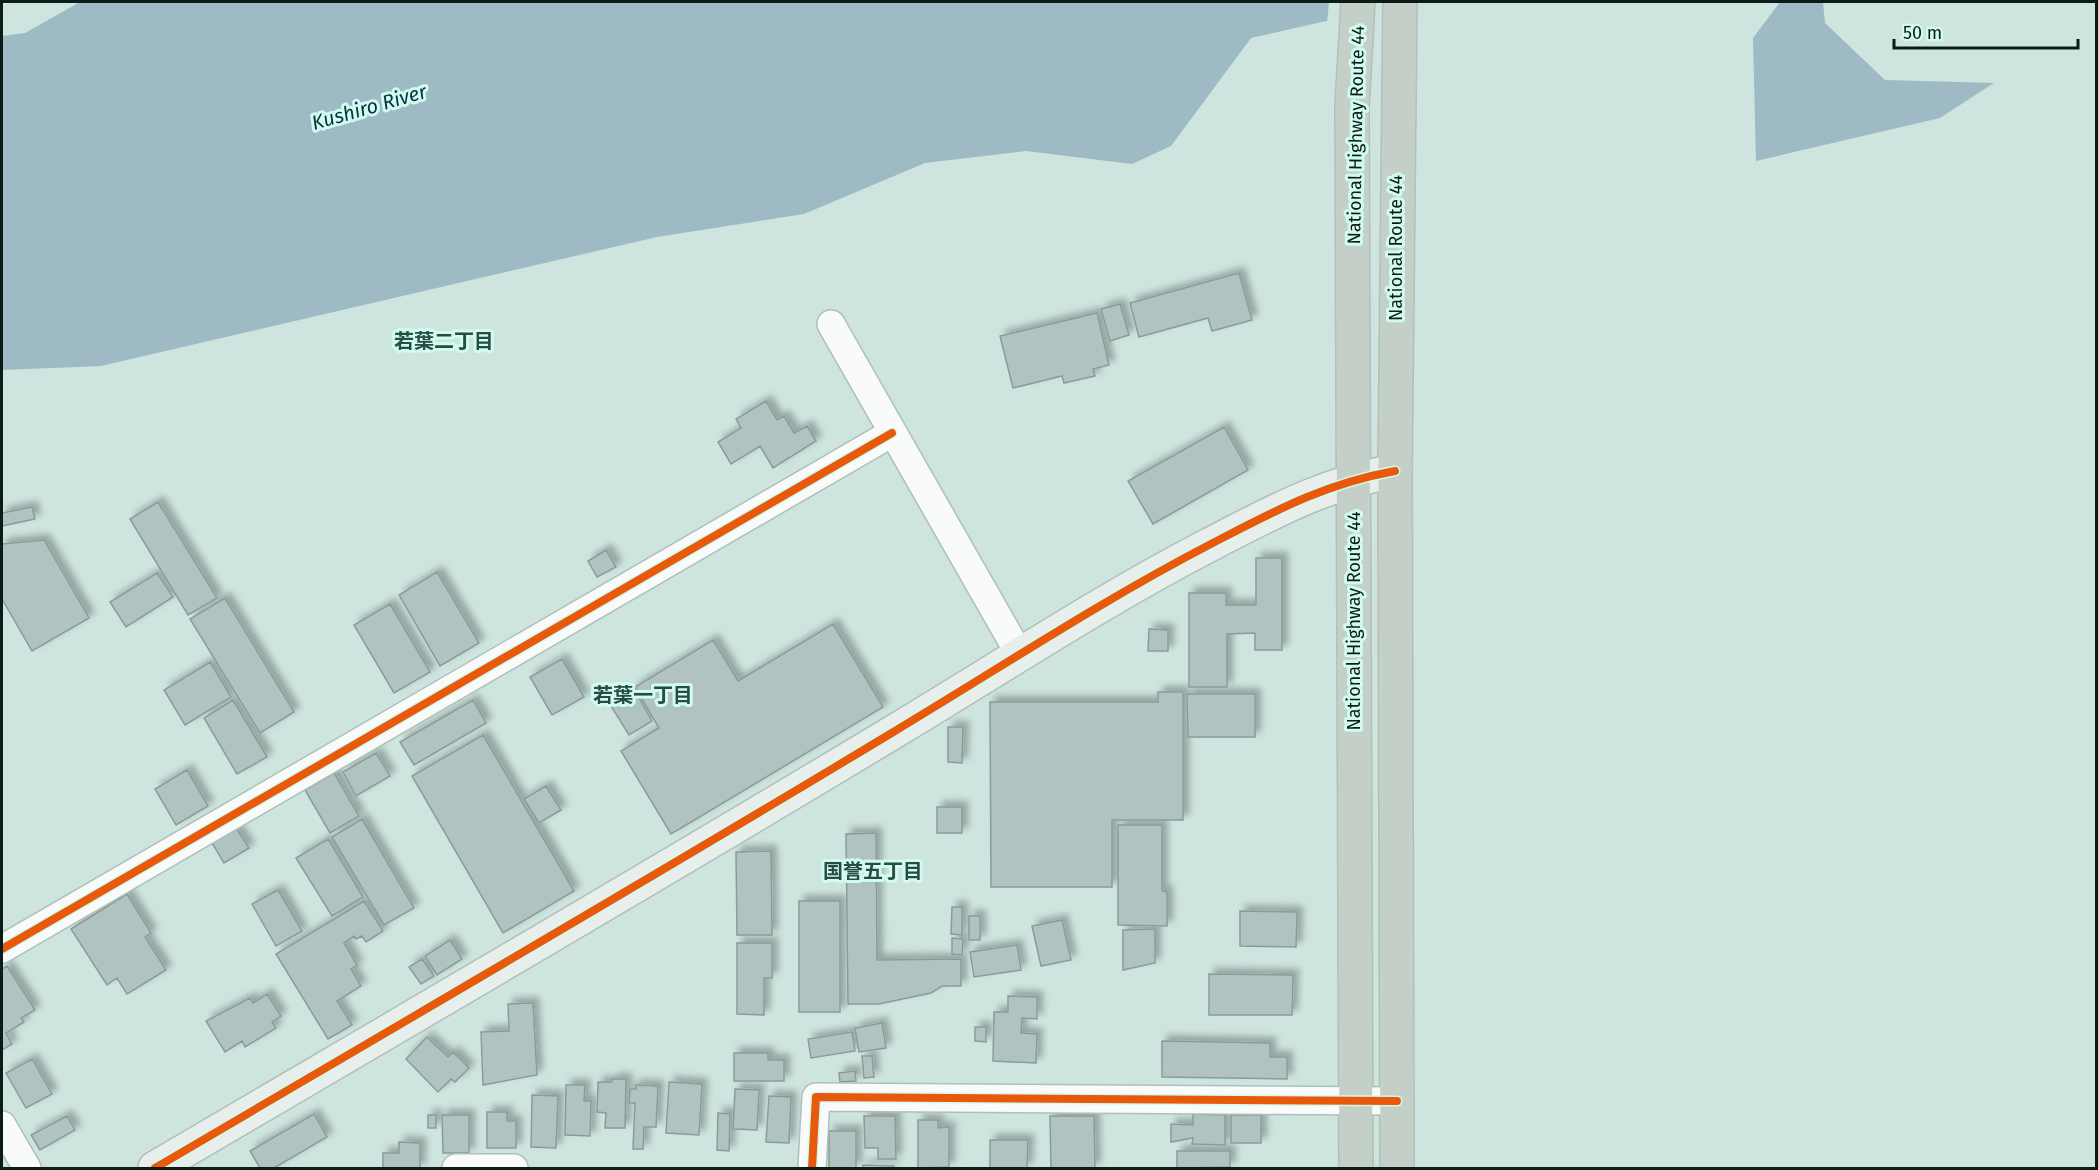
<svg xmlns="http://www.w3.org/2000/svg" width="2098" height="1170" font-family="'Fira Sans','Noto Sans JP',sans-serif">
  <defs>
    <filter id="shadow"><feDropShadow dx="5.5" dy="-5.5" stdDeviation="3" flood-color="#0004"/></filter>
  </defs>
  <rect width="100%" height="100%" fill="#cee4de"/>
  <path fill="#9ebac4" d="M80,2H1409L1251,38L1171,146L1132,164L1026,151L925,163L804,214L657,237L101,366L2,370V36L25,33Z
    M1780,2H1823L1825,23L1885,80L1994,83L1940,118L1756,161L1753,38Z"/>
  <path fill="#cee4de" d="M1329,2H1412L1410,4L1327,23Z"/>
  <path fill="#b1c3c1" stroke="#8a9c9a" stroke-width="1.5" filter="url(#shadow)" d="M1239,273L1252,320L1212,331L1208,318L1139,337L1130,303Z
    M1120,304L1129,335L1110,341L1101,309Z
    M1097,313L1109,365L1093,369L1095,376L1064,383L1062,376L1013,388L1000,336Z
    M766,401L777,420L784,416L794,433L807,426L816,441L773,468L760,446L731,464L718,442L741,428L736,419Z
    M1224,427L1248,470L1153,524L1128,481Z
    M158,502L217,598L188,615L130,519Z
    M32,507L35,519L2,526V513Z
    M44,540L89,618L32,651L2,599V544Z
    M606,550L616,567L597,577L588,561Z
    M1256,558H1282V650H1255V633L1227,634V687H1189V593H1226V605H1256Z
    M437,572L479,643L440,666L399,595Z
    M157,573L173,597L126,627L110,602Z
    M225,598L294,712L260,733L190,619Z
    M390,604L430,672L394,693L354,625Z
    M833,624L883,707L671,834L621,751L659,728L635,687L713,640L738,681Z
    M1149,629L1168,630V651H1148Z
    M562,659L584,697L552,715L530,677Z
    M210,662L231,697L185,725L164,690Z
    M635,691L652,721L629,735L611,706Z
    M1158,692H1183V820H1112V887H991L990,702H1158Z
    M1187,694H1255V737H1188Z
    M233,700L267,757L237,774L204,718Z
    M473,700L486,723L414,765L400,742Z
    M948,727H963L962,763L948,762Z
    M483,735L574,891L503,933L412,776Z
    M376,753L390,776L356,796L343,772Z
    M187,770L208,806L176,825L155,789Z
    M334,773L359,816L330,833L305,790Z
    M546,786L561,810L539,823L524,799Z
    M937,807H962V833H937Z
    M362,819L414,908L384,925L332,837Z
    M1118,825H1162V891L1167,892V926L1118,925Z
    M236,828L249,848L224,863L212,843Z
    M876,833L877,960L961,959V986H942L931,993L879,1004H848L846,834Z
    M328,839L363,897L332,916L296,858Z
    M771,851L772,935H737L736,852Z
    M278,890L302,931L276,946L252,904Z
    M127,894L151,933L145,937L166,970L127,994L117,978L107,985L71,929Z
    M364,901L383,931L366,942L362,936L356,939L354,936L344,943L357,965L351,969L361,986L337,1001L352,1025L328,1039L276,954Z
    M799,901H840V1012H799Z
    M952,907H962V935L951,934Z
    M1240,911L1297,912L1296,947L1240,946Z
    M969,916H980V940H969Z
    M1062,920L1071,960L1041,966L1032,926Z
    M1155,929V963L1123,970V930Z
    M952,938L963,939L962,955L952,954Z
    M450,940L462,959L437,975L425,956Z
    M737,943H772V978H764V1015L737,1014Z
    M1017,945L1021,970L974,977L970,952Z
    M422,959L434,976L421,984L409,967Z
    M7,966L35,1010L21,1018L24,1022L6,1033L12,1044L2,1050V969Z
    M1209,974L1293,975L1292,1015H1209Z
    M267,994L281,1016L272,1022L276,1028L245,1047L242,1041L225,1052L206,1021L250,998L253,1003Z
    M1008,996L1037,997V1019L1022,1018L1021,1033L1037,1034L1036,1063L993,1061L994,1012H1008Z
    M533,1003L537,1075L483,1085L481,1032L509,1031L508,1004Z
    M882,1023L886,1048L859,1052L855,1028Z
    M975,1027H986V1042L975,1041Z
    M852,1032L855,1051L811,1058L808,1039Z
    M427,1037L448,1057L453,1052L469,1068L455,1082L451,1079L438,1092L406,1059Z
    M1162,1041L1270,1043V1057H1287V1079L1162,1077Z
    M734,1053H768V1060H784V1081H734Z
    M862,1056H872L874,1077L864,1078Z
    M32,1059L52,1094L26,1108L6,1073Z
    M855,1071L856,1081L840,1082L839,1073Z
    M612,1079H626L625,1128H605L606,1113L597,1112L598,1082H612Z
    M669,1082L702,1084L699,1135L666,1133Z
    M566,1085H585L584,1101H591L590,1136L565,1135Z
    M636,1085L658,1086L656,1127H644L643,1149H633L635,1103H629L630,1089H636Z
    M735,1089L759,1090L757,1130L733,1129Z
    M532,1095L558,1096L556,1148L531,1147Z
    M769,1096L791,1097L789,1143L766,1142Z
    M487,1112H507V1121H516V1148H487Z
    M718,1113L730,1114L729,1151L717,1150Z
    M314,1114L327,1137L274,1168H260L250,1151Z
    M1193,1114L1225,1115V1145L1192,1144L1193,1138L1171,1142V1124L1193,1125Z
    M428,1115H436V1128H428Z
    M442,1115H469V1153H443Z
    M1231,1115H1261V1143H1231Z
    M67,1116L75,1130L40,1150L31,1135Z
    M864,1116H895L896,1159H878V1148H865Z
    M1050,1116H1094L1095,1168H1051Z
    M918,1120H938V1128L949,1127V1167L918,1168Z
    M829,1131H856V1168H829Z
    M990,1140H1028L1027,1168H990Z
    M399,1142L420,1143V1168H383V1153H399Z
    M1177,1151H1230V1167L1177,1168Z
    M863,1165L894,1166V1168H863Z"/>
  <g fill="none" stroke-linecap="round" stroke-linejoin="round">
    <defs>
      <path id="street" d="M831,324L1020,655
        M2,949L892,433
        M2,1125L27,1168
        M456,1168H514
        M812,1168L816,1097L1397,1101"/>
      <path id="secondary" d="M155,1168C402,1023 650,879 895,731C1000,668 1101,601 1209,545C1273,512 1323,484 1395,471"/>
      <path id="highway" d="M1356,1168L1352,106L1358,2
        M1397,1168L1395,471L1400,2"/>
    </defs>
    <use href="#street" stroke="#aec0bb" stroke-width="30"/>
    <use href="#secondary" stroke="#aec0bb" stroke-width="36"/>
    <use href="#highway" stroke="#b4bfbc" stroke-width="36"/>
    <use href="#street" stroke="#f8fbfa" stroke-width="27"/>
    <use href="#secondary" stroke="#e8eeeb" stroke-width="33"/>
    <use href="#highway" stroke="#c4d0c7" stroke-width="33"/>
    <defs>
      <path id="cycleway" d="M2,949L892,433
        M155,1168C402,1023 650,879 895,731C1000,668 1101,601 1209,545C1273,512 1323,484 1395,471
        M812,1168L816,1097L1397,1101"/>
    </defs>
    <use href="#cycleway" stroke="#d1fbee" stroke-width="11"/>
    <use href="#cycleway" stroke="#e8590c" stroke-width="8"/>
  </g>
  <g text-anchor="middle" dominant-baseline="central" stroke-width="6" stroke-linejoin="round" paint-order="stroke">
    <g font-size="18" fill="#0b1b17" stroke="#d1fbee">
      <text transform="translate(1356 135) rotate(-89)">National Highway Route 44</text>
      <text transform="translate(1396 248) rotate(-90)">National Route 44</text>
      <text transform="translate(1354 621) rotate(-90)">National Highway Route 44</text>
    </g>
    <g font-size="20" font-style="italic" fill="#043245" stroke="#d1fbee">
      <text transform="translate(369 107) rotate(-16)">Kushiro River</text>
    </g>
    <g font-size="20" font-weight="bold" fill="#274c43" stroke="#d1fbee">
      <text x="444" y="341">若葉二丁目</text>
      <text x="643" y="695">若葉一丁目</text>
      <text x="873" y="871">国誉五丁目</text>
    </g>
  </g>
  <rect width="2098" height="1170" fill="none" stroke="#0b1b17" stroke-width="6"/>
  <path d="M1894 39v9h184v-9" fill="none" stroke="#0b1b17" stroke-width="3"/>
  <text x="1903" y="39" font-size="18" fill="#0b1b17" stroke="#d1fbee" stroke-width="4.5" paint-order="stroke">50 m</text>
</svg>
